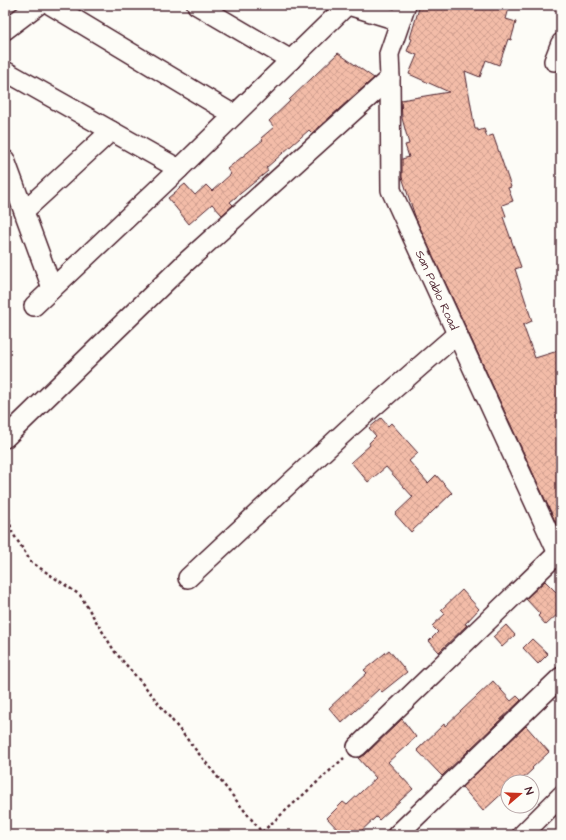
<svg xmlns="http://www.w3.org/2000/svg" width="566" height="840" font-family="'Architects Daughter',sans-serif">
  <defs>
    <pattern id="building-cross-hatch" width="8" height="8" patternUnits="userSpaceOnUse"><rect width="8" height="8" fill="#f3bca8"/><path d="M0 0l8 8M0 8l8-8" fill="none" stroke="#d2a191"/></pattern>
  </defs>
  <rect width="100%" height="100%" fill="#fdfcf7"/>
  <filter id="ink" filterUnits="userSpaceOnUse"><feTurbulence type="fractalNoise" baseFrequency=".025" numOctaves="2"/><feDisplacementMap in="SourceGraphic" scale="8" xChannelSelector="R" yChannelSelector="G"/><feConvolveMatrix kernelMatrix="1 2 1 2 8 2 1 2 1" color-interpolation-filters="sRGB"/></filter>
  <g filter="url(#ink)">
    <path fill="url(#building-cross-hatch)" stroke="#4a1f2b" d="M420,5H510L506,19L516,22L511,40L508,39L499,65L486,60L480,77L465,71L475,129H478V131L484,129L487,137L493,135L511,187L508,188L513,201L502,205L506,216L503,217L521,267L515,269L532,321L523,325L535,358L561,350V534L416,219L402,177V159L409,157L405,145L409,144L402,118L401,100L449,92L409,74L417,55L407,51L412,39L410,38Z
      M338,53L374,78L312,133L309,130L266,168L268,171L230,202L233,205L222,215L212,204L189,224L168,198L185,184L195,195L206,185L212,191L231,174L227,169L263,140L261,138L274,127L269,121L290,101L289,100Z
      M381,418L388,426L391,423L418,453L409,461L428,483L436,475L452,493L411,532L395,514L413,497L386,467L368,482L351,462L370,445L369,443L376,436L369,428Z
      M545,581L561,597V611L546,625L538,616L540,614L526,599Z
      M462,590L479,609L465,624L467,625L439,652L429,641L438,632L432,626L445,614L441,610Z
      M506,625L515,635L502,647L493,637Z
      M532,639L548,654L538,664L523,648Z
      M389,650L407,672L382,692L379,689L342,723L329,708L367,673L364,670Z
      M493,681L511,701L517,696L521,700L442,776L417,750L444,724L445,726Z
      M402,719L416,737L388,762L413,789L379,820L376,817L357,835H343L327,818L343,802L347,805L376,778L358,758L365,755Z
      M526,726L549,752L532,768L533,769L519,782H508V788L483,811L462,787Z"/>
    <g fill="none" stroke-linecap="round" stroke-linejoin="round">
      <defs>
        <g id="street">
          <path d="M51,5L234,115"/>
          <path d="M197,5L291,60"/>
          <path d="M348,5L400,21"/>
          <path id="s1" d="M406,5L389,54L390,78L391,190L561,560"/>
          <path d="M5,30L38,5"/>
          <path d="M554,61L561,43"/>
          <path d="M5,71L179,169L347,5"/>
          <path d="M5,160L52,288"/>
          <path d="M24,211L111,131"/>
          <path d="M34,306L179,169"/>
          <path d="M5,438L186,262L390,78"/>
          <path d="M188,578L348,429L457,334"/>
          <path d="M357,747L558,553"/>
          <path d="M397,835L561,677"/>
          <path d="M522,835L561,796"/>
        </g>
      </defs>
      <use href="#street" stroke="#4a1f2b" stroke-width="22"/>
      <path stroke="#4a1f2b" stroke-width="2.5" stroke-dasharray="3 3" stroke-linecap="butt" d="M5,501L12,532L31,562L80,595L115,652L147,689L264,835
        M262,832L344,758"/>
      <use href="#street" stroke="#fdfcf7" stroke-width="19"/>
    </g>
  </g>
  <g text-anchor="middle" dominant-baseline="central" stroke-width="3" stroke-linejoin="round" paint-order="stroke">
    <g font-size="12" fill="#4a1f2b" stroke="#fdfcf7">
      <text stroke="none"><textPath href="#s1" startOffset="298">San Pablo Road</textPath></text>
    </g>
  </g>
  <rect width="566" height="840" fill="none" stroke="#fdfcf7" stroke-width="20"/>
  <rect x="10" y="10" width="546" height="820" fill="none" stroke="#4a1f2b" stroke-width="1.5" filter="url(#ink)"/>
  <g transform="translate(520 794) rotate(71)"><circle r="19" fill="#fdfcf7" stroke="#b5a4a5"/>
  <path d="M0-3L7 15L0 10L-7 15Z" fill="#c8321e"/>
  <text y="-6" font-size="11" font-weight="bold" text-anchor="middle" fill="#4a1f2b">N</text>
  </g>
</svg>
